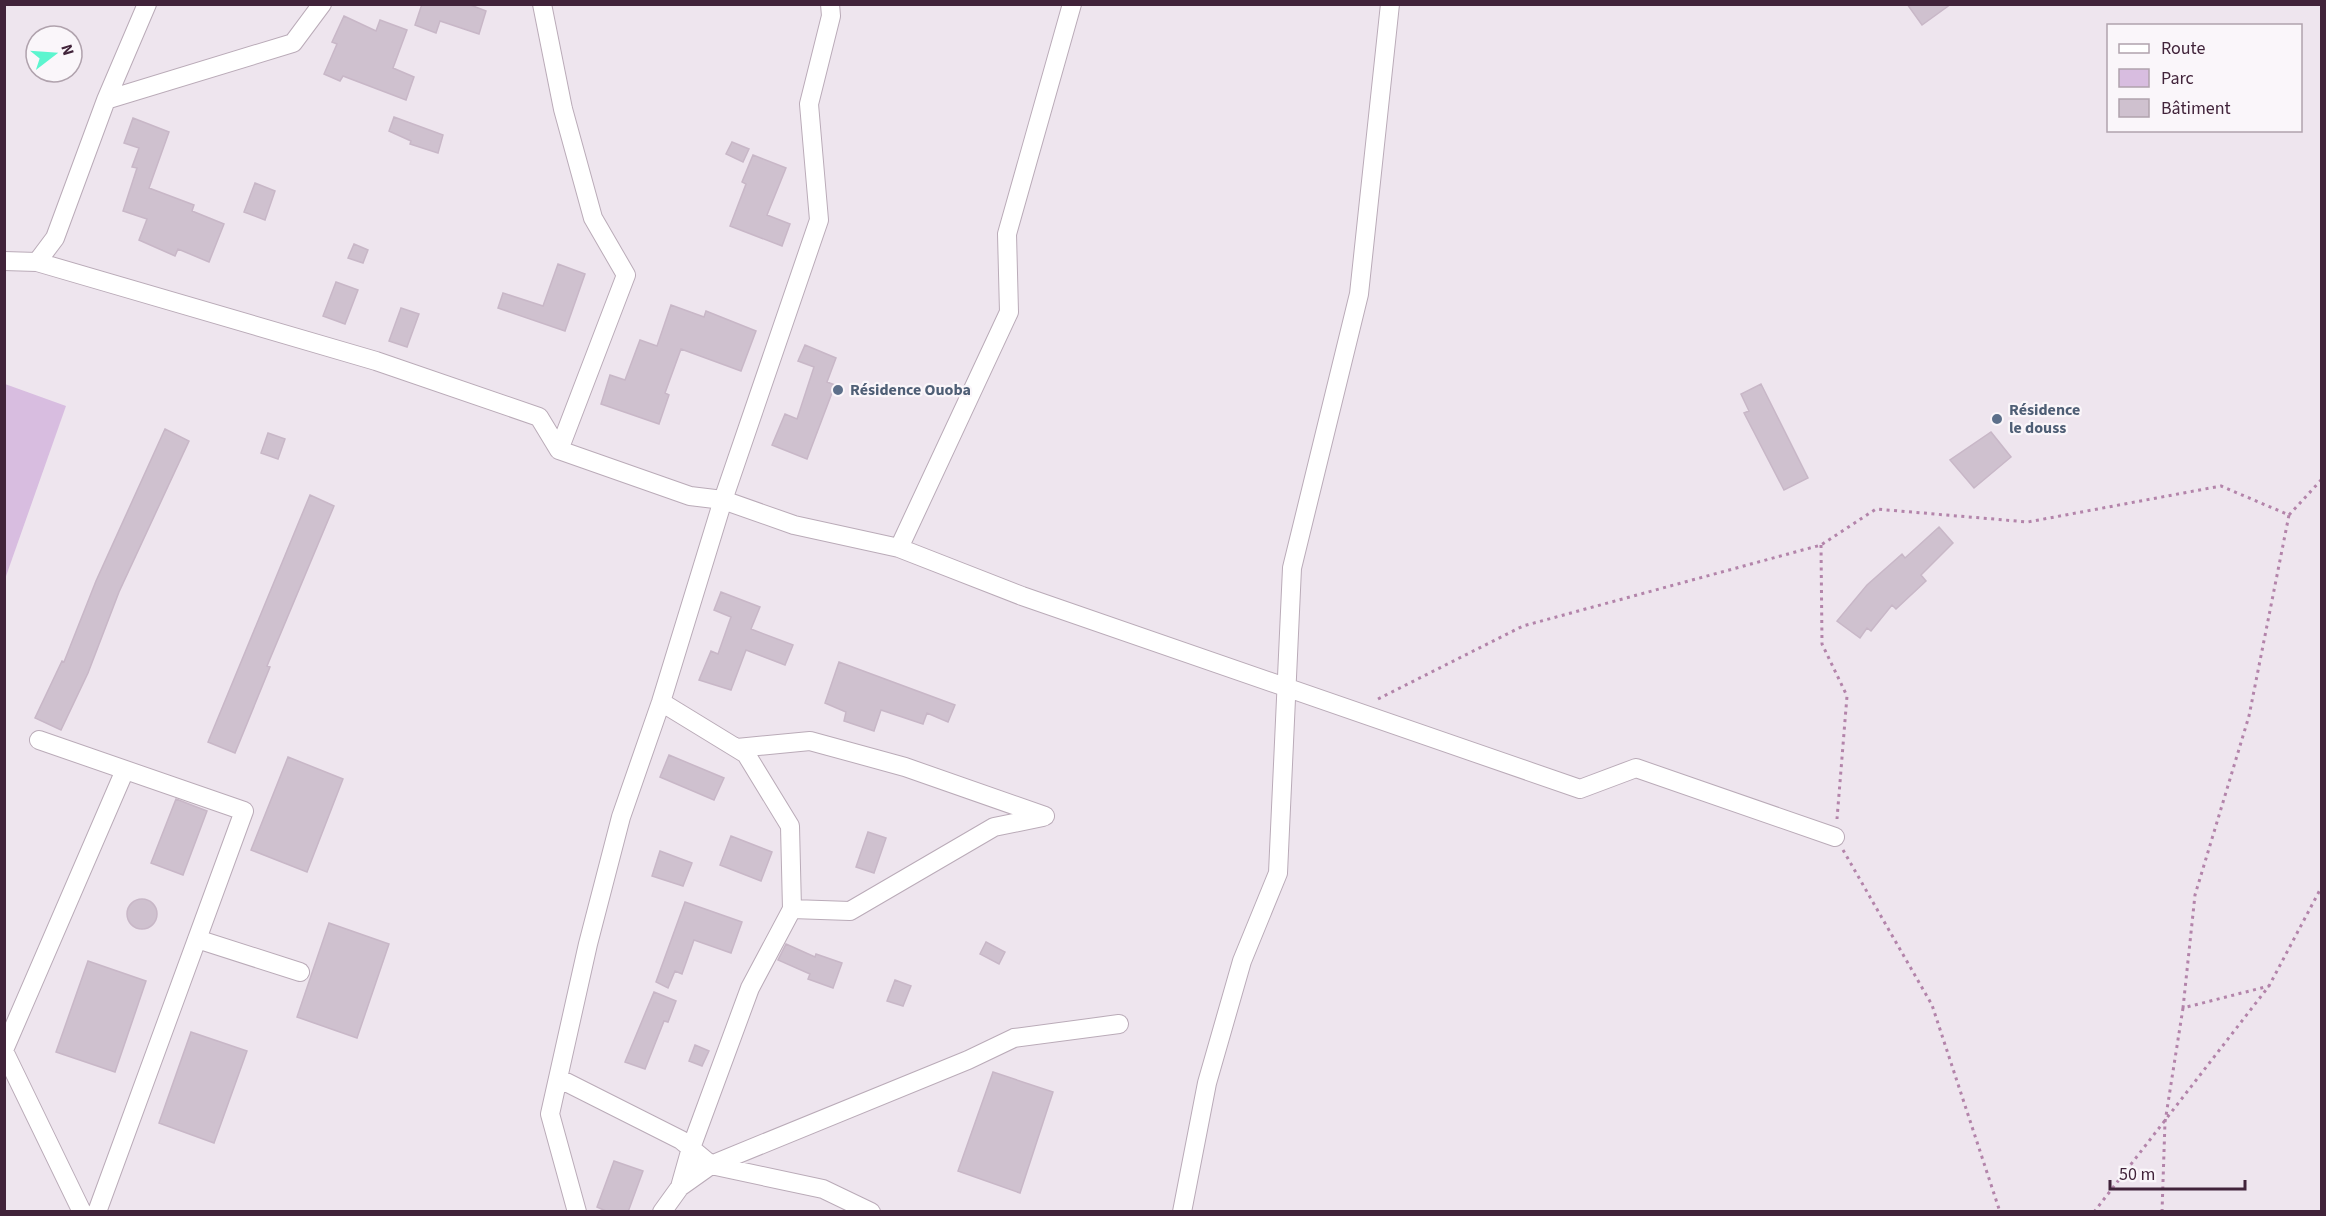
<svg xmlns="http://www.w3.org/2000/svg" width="2326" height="1216" font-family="'Source Sans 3',sans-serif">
  <rect width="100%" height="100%" fill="#eee5ee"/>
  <path fill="#d8bde0" d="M5,384L66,406L5,579L4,384Z"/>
  <path fill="#cfc1cf" stroke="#c8b7c7" stroke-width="1.5" d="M422,4H468L486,11L479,34L440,21L436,33L415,25Z
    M1907,4H1951L1922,25Z
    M344,16L376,31L380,20L407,30L393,68L414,77L406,100L343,76L340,81L324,74L337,44L332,42Z
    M394,117L443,135L438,153L410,144L411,141L389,131Z
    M133,118L169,132L149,188L194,205L192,211L224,224L209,262L178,249L175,256L139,240L147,219L123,211L137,168L132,167L139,148L124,143Z
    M732,142L749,149L743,162L726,154Z
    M753,155L786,168L767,215L790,224L782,246L730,226L746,184L742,182Z
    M255,183L275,191L265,220L244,212Z
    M354,244L368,250L363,263L348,258Z
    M558,264L585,274L565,331L498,308L503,293L543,306Z
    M336,282L358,290L345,324L323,316Z
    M671,305L704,317L706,311L756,331L741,371L681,349L665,393L669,395L659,424L601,404L610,375L625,380L640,340L657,346Z
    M401,308L419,314L407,347L389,341Z
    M805,345L836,358L827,382L835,385L807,459L772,445L785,414L797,419L814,367L798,361Z
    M1761,384L1808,478L1784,490L1744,413L1749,411L1741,394Z
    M165,429L189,441L119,592L88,673L61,730L35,718L62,661L64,662L96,581Z
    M1991,432L2011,457L1974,488L1950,460Z
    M268,433L285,439L278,459L261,453Z
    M310,495L334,506L267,666L270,667L235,753L208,742Z
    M1939,527L1953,543L1921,575L1926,581L1896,609L1892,605L1871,631L1867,628L1860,638L1837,621L1867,585L1902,554L1905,558Z
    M721,592L760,607L751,629L793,645L785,665L746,650L731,690L699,680L711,651L718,654L731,617L714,610Z
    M839,662L955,705L948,722L927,713L923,724L881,710L874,731L844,721L846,712L825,703Z
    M669,755L724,778L714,800L660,777Z
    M288,757L343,779L307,872L251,850Z
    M176,799L207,811L183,875L151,863Z
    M868,832L886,838L874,873L856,867Z
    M731,836L772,852L761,881L720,865Z
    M660,851L692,863L683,886L652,876Z
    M127 914a15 15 0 1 1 30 0a15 15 0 1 1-30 0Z
    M685,902L742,922L731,953L694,940L682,974L675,971L668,988L656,982Z
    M329,923L389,944L357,1038L297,1017Z
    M986,942L1005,952L999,964L980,954Z
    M786,944L815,957L816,954L842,963L833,988L808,979L810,974L778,960Z
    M88,961L146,981L115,1072L56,1052Z
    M895,980L911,986L903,1006L887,1001Z
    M654,992L676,1001L668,1022L664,1021L645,1069L625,1062Z
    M191,1032L247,1051L214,1143L159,1123Z
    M695,1045L709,1051L702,1066L689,1061Z
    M993,1072L1053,1092L1020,1193L958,1171Z
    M614,1161L643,1171L628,1212H608L597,1207Z"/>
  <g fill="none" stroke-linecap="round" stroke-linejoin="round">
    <defs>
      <path id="minor" d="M542,4L563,109L593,218L626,275L559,450
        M106,100L147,4
        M4,261L37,262L55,238L106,100L293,43L322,4
        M37,262L376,361L539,417L559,450L690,496L723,500L794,525L899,548L1022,596L1580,789L1636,768L1835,837
        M899,548L1009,312L1007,234L1072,4
        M661,702L746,754L790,826L792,909L750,988L691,1148L680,1187
        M39,740L244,811L97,1212
        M737,748L810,741L905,767L1045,816
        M792,909L850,911L994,827L1043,817
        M197,939L300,972
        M4,1050L125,770
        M4,1051L82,1212
        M558,1078L681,1140L711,1165L823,1189L871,1212
        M577,1212L550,1114L588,944L621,817L661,702L723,500L819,220L809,104L831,16L830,4
        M662,1212L680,1187L711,1165L968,1060L1014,1038L1119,1024
        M1182,1212L1207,1083L1242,961L1278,873L1292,568L1359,294L1390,4"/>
    </defs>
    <use href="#minor" stroke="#baabb8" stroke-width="20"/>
    <path stroke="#b384aa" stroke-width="3" stroke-dasharray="3 4.5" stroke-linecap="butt" d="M2289,515L2322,479
      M1821,545L1822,644L1847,696L1837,819
      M1378,699L1523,626L1821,545L1876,509L2028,522L2221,486L2289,515L2249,716L2195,895L2183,1008L2269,986
      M1843,850L1932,1005L2000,1212
      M2094,1212L2269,986L2322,886
      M2162,1212L2165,1122L2183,1008"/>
    <use href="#minor" stroke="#fff" stroke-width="18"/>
  </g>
  <g fill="#5c6f8a" stroke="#faf6fa" stroke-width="2">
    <circle cx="838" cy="390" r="6"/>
    <circle cx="1997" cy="419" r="6"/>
  </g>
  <g text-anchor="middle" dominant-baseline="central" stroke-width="4.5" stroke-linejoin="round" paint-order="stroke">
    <g font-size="16" font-weight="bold" fill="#4e5e75" stroke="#faf6fa" text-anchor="start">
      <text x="850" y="390">Résidence Ouoba</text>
      <text x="2009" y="410">Résidence<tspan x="2009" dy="18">le douss</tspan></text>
    </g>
  </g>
  <rect width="2326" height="1216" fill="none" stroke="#41233a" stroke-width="12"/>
  <rect x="2107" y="24" width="195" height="108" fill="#faf6fa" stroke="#b0a2ad" stroke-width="1.5"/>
  <rect x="2119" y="44" width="30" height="9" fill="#ffffff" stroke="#b0a2ad" stroke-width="1.5"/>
  <text x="2161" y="54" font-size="18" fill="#41233a">Route</text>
  <rect x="2119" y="69" width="30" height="18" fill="#d8bde0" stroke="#b0a2ad" stroke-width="1.5"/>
  <text x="2161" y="84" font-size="18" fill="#41233a">Parc</text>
  <rect x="2119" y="99" width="30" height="18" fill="#cfc1cf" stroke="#b0a2ad" stroke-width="1.5"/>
  <text x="2161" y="114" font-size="18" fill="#41233a">Bâtiment</text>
  <g transform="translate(54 54) rotate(73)"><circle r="28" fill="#faf6fa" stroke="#b0a2ad" stroke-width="1.5"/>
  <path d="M0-4.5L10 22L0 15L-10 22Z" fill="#5cf5cf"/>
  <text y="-9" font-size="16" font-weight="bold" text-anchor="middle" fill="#41233a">N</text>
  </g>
  <path d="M2110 1180v9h135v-9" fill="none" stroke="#41233a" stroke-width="3"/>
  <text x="2119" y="1180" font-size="18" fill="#41233a" stroke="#faf6fa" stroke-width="4.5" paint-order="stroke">50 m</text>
</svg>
